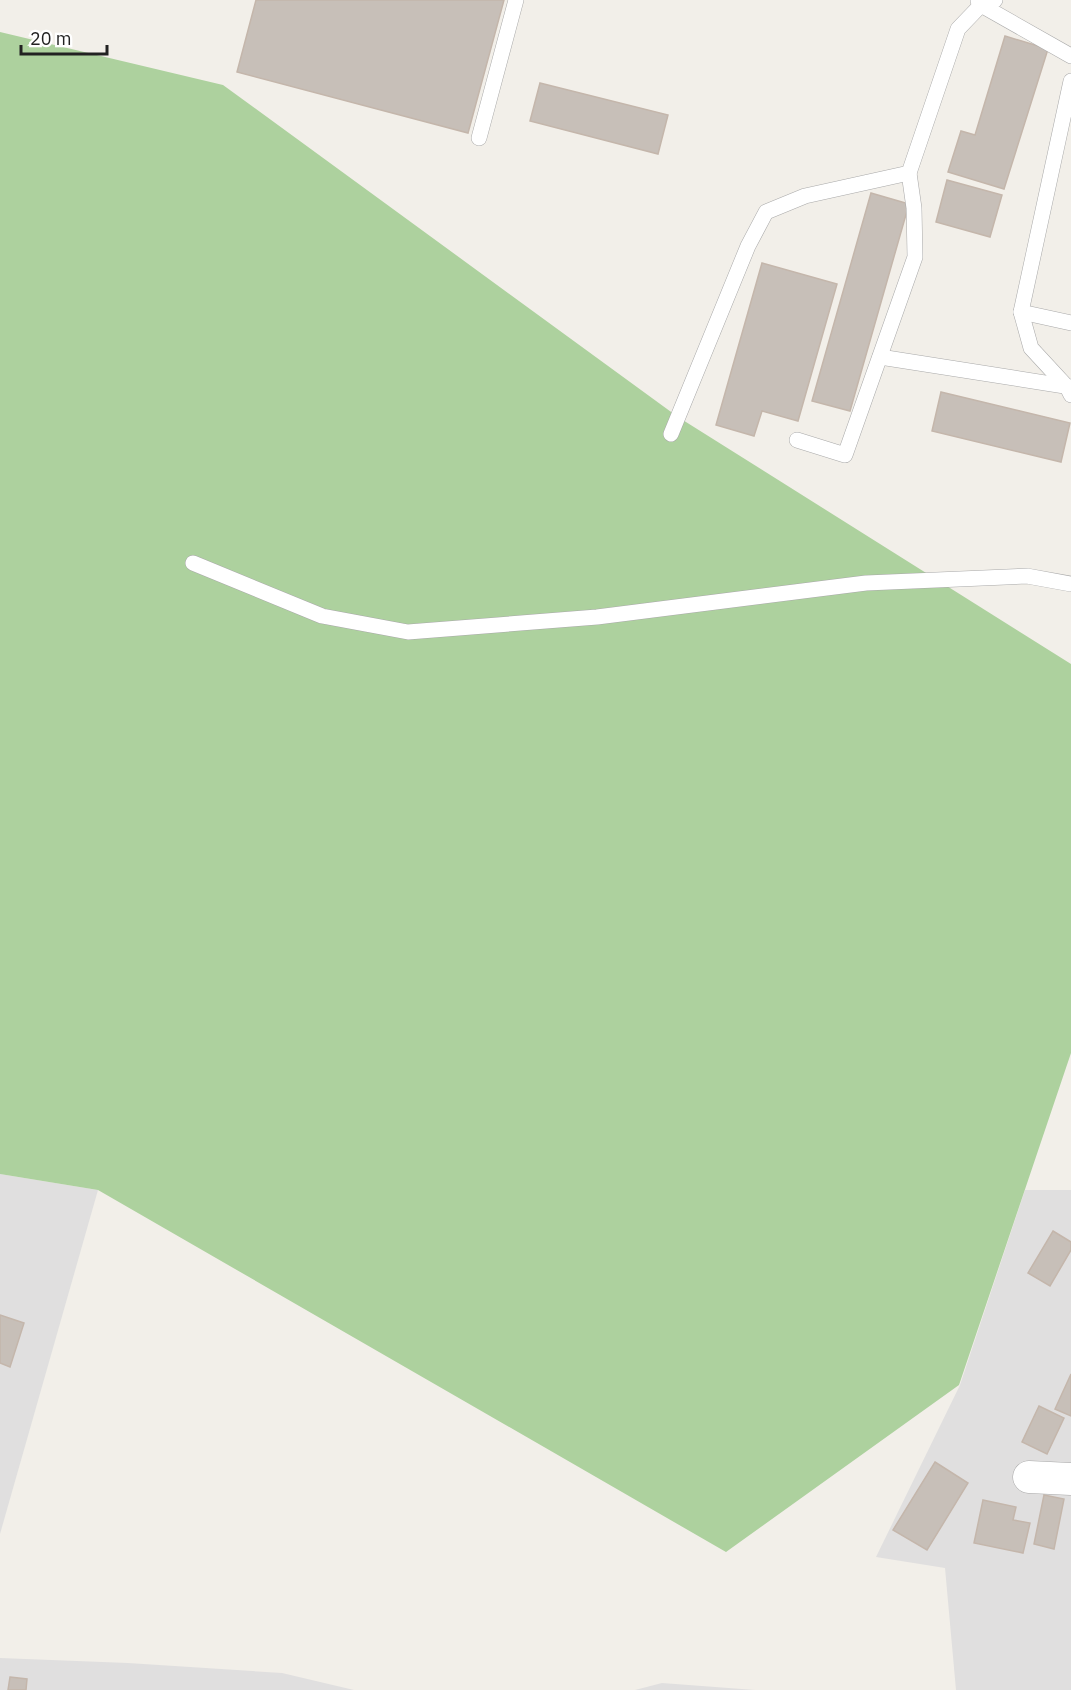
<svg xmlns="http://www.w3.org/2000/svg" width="1071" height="1690" viewBox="0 0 1071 1690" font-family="'IBM Plex Sans',sans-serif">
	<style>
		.residential { fill: #e0dfdf }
		.forest { fill: #add19e }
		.building { fill: #c7bfb8; stroke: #c4b6ab; stroke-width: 1.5 }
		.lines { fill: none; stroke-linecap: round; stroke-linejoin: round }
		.lane-casing { stroke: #a9a9a9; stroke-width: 16 }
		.street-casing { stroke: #a9a9a9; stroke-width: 33 }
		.lane { stroke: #fff; stroke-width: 15 }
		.street { stroke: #fff; stroke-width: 32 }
	</style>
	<rect width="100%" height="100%" fill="#f2efe9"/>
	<!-- residential -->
	<g class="residential">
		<polygon points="0,1174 98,1190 0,1534"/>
		<polygon points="1025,1190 1071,1190 1071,1690 956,1690 945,1568 876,1557 960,1385"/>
		<polygon points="0,1658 128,1663 282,1673 354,1690 0,1690"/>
		<polygon points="662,1683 755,1690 635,1690"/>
	</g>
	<!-- forest -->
	<polygon class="forest" points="0,32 223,85 678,417 1071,664 1071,1053 959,1385 726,1552 98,1190 0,1174"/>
	<!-- building -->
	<g class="building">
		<polygon points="256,0 504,0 468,133 237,72"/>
		<polygon points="1005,36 1048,49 1004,189 948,172 961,131 975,135"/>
		<polygon points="540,83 668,115 658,154 530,121"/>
		<polygon points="947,180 1002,195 990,237 936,222"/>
		<polygon points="871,193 909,204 850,411 812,401"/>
		<polygon points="762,263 837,284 798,421 762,411 754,436 716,425"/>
		<polygon points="941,392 1070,423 1061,462 932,431"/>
		<polygon points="1053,1231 1071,1242 1071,1250 1050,1286 1028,1273"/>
		<polygon points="0,1315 24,1323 10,1367 0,1363"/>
		<polygon points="1071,1374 1071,1416 1055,1409"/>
		<polygon points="1039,1406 1064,1418 1047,1454 1022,1442"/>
		<polygon points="935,1462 968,1483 927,1550 893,1530"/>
		<polygon points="1044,1495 1064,1499 1054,1549 1034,1544"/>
		<polygon points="983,1500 1016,1507 1013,1520 1030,1523 1023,1553 974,1543"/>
		<polygon points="10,1677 27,1679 26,1690 8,1690"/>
	</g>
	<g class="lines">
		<!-- lane casing -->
		<g class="lane-casing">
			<g id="lane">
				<polyline points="978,1 981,5 1071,56"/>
				<polyline points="1071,81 1021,312 1031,348 1067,387 1071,395"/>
				<polyline points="479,138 516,0"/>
				<polyline points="1021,312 1071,323"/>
				<polyline points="880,357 1071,387"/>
				<polyline points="671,434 748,246 766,212 805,196 909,173 958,29 981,5 995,0"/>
				<polyline points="797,440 845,455 915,257 914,208 909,173"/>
				<polyline points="193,563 322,616 408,632 597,617 866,583 1027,576 1071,584"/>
			</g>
		</g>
		<!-- street casing -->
		<g class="street-casing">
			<polyline id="street" points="1029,1477 1071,1479"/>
		</g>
		<!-- lane -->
		<use href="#lane" class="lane"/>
		<!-- street -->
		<use href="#street" class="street"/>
	</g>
	<!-- scale -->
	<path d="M21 45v9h86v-9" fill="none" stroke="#222222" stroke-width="3"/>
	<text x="30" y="45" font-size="18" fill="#222222" stroke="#ffffff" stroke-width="4.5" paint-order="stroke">20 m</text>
</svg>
